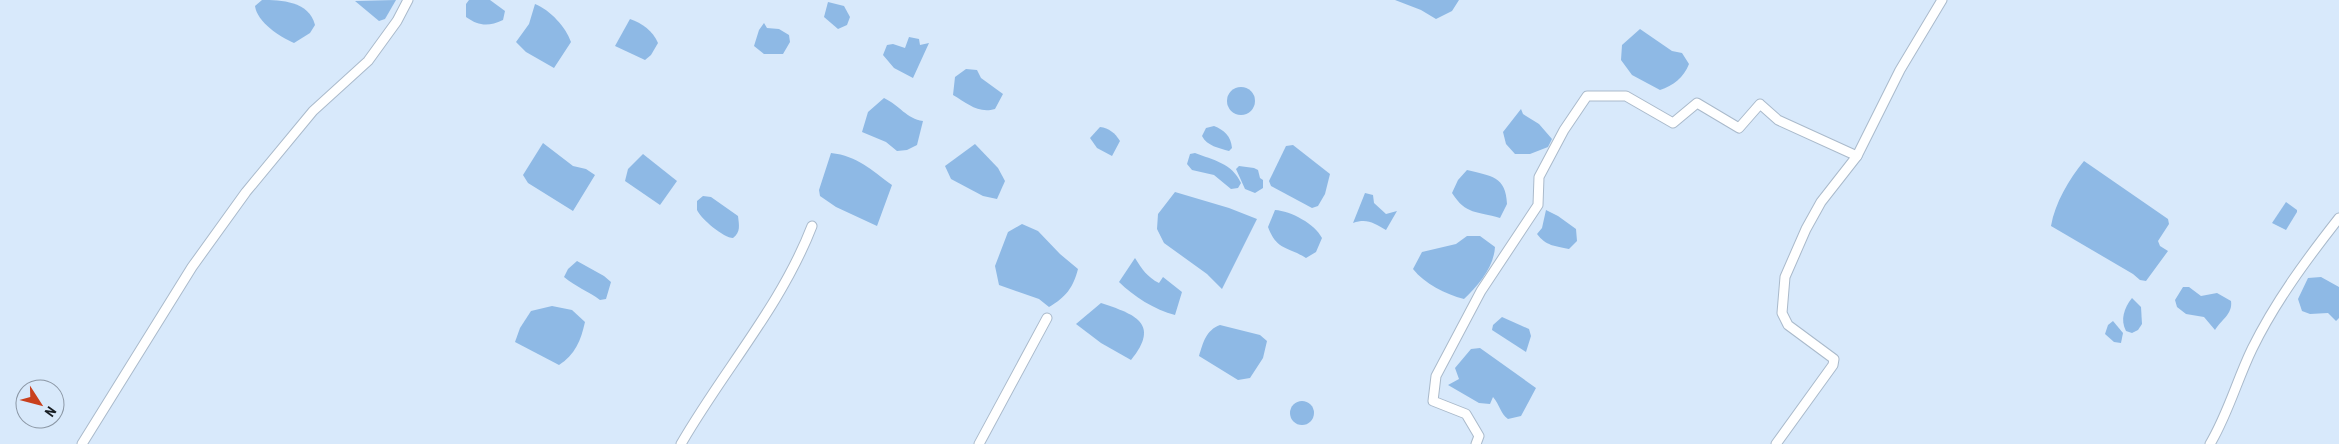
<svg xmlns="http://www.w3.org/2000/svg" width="2339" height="444" viewBox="0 0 2339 444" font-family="'Roboto Condensed',sans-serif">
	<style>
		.water { fill: #8eb9e5 }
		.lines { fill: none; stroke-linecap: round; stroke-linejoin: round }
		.minor-casing { stroke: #aabacb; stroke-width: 11 }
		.minor { stroke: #fff; stroke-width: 9 }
	</style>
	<rect width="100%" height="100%" fill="#d8e9fb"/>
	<!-- water -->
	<g class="water">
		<path d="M262,0C281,0 309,1 315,25L310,33L294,43C280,37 257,22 255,6Z"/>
		<polygon points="396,0 385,19 379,21 355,1"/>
		<path d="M469,0H490L505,11L503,20C488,27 479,26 466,17V4Z"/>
		<polygon points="1395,0 1459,0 1452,11 1436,19 1421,10"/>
		<polygon points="828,2 844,6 850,17 847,25 838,29 824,17"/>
		<path d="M535,4C550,10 566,27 571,42L554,68L526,52L516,42L529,24Z"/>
		<path d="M630,19C642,23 653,31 658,43L651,55L645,60L615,46Z"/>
		<polygon points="764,23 767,28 779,29 789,35 790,42 783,54 764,54 754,46 759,30"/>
		<path d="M1640,29L1672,51L1682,53L1689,64C1684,77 1673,86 1660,90L1632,75L1621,60L1622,45Z"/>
		<polygon points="909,37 919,39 920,45 929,43 913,78 894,68 883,55 887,45 893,44 905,48"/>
		<path d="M966,69L977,70L981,78L1003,94L995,109C978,114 967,103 953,95L955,77Z"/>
		<circle cx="1241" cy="101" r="14"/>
		<path d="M884,98C899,105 907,119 923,121L917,145L907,150L897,151L886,142L862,132L868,112Z"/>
		<polygon points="1521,109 1523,114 1539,124 1552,139 1548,147 1530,154 1515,154 1506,144 1503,132"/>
		<path d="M1214,126C1224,130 1231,136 1232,148L1229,151C1219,148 1207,146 1202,136L1206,128Z"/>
		<path d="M1100,127C1109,128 1115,133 1120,141L1112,156L1097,148L1090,138Z"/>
		<polygon points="543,143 573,166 586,169 595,175 573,211 528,183 523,175"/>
		<polygon points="975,144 998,168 1005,181 997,199 983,196 951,179 945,166"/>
		<polygon points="1293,145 1330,174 1325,194 1318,206 1312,208 1271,186 1269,181 1286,146"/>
		<path d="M831,153C858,156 871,170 892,185L877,226L836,207L820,196L819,190Z"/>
		<path d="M1195,153C1213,160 1232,163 1241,183L1238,188L1231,189L1214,175L1192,170L1187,164L1190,154Z"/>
		<polygon points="643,154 677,181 660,205 625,181 628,169"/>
		<path d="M2084,161L2168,219L2169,224L2158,241L2160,246L2168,251L2146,281L2140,280L2133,274L2051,226C2055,203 2069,179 2084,161Z"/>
		<polygon points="1239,166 1254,168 1258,170 1260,178 1263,180 1263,188 1255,193 1245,189 1236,169"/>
		<path d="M1467,170C1491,176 1506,176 1507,204L1500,218C1477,211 1466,215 1452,193L1458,180Z"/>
		<polygon points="1175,192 1229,208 1257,219 1222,289 1207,274 1164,243 1157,229 1158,214"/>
		<path d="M1365,193L1373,195L1374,203L1386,214L1397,211L1386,230C1374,223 1367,218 1353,223Z"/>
		<path d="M703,196L711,197L738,216C739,225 741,232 733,238C724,238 701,219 697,210C697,207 697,204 697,201Z"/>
		<polygon points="2286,202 2297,210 2297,212 2286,230 2272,223"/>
		<path d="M1275,210C1291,211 1315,224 1322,238L1316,252L1306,258C1287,246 1277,251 1268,227Z"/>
		<path d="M1546,210L1558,216L1576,229L1577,241L1569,249C1555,246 1546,246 1537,234L1542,228Z"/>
		<path d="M1022,224L1038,231L1060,254L1078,269C1073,288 1066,297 1049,307L1039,299L999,285L995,266L1008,232Z"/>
		<path d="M1467,236H1480L1495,247C1494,267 1478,286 1464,299C1445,294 1425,284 1413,269L1422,252L1456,244Z"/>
		<path d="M1135,258C1142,269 1147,277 1159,283L1163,277L1182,292L1175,315C1155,310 1133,296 1119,282Z"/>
		<path d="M577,261L604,276L611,282L606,299L600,300C588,291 576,287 564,277L568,269Z"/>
		<polygon points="2321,277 2339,287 2339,318 2336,321 2328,313 2310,314 2302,311 2298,299 2308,278"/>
		<path d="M2183,287H2189L2201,296L2217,293L2231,301C2233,314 2221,320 2215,330L2204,317L2186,314L2177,307L2175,300Z"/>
		<path d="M2132,298L2141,307L2142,324L2138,330L2132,333L2126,331C2120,320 2124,308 2132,298Z"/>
		<path d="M1101,303C1134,314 1161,323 1131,360L1101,343L1076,324Z"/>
		<path d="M552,306L572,310L585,322C581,340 575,355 559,365L515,342L520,328L531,311Z"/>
		<polygon points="1502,317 1529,329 1531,336 1526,352 1492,330 1493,325"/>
		<polygon points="2113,321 2123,333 2121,343 2114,342 2105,334 2108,325"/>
		<path d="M1220,325L1260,335L1267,341L1263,358L1250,378L1238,380L1199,356C1203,343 1206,330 1220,325Z"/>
		<path d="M1480,348L1536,388L1521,416L1508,419C1500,413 1500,405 1493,397L1490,404L1479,403L1448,385L1459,379L1455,368L1471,349Z"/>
		<circle cx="1302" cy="413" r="12"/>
	</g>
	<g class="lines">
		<!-- minor casing -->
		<g class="minor-casing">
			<g id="minor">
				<polyline points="82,444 192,267 246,192 313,111 368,61 397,21 408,0"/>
				<path d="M681,444C723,371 781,306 812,226"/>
				<polyline points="979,444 1047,318"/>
				<polyline points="1476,444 1479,436 1466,414 1433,401 1436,376 1481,291 1538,205 1539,177 1564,130 1587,96 1626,96 1673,123 1697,103 1739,128 1760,104 1778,120 1857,156"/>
				<polyline points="1776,444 1833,365 1834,359 1788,325 1782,313 1785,277 1806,229 1821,202 1857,156 1900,70 1942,0"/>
				<path d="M2210,444C2228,414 2237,380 2252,349C2275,302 2306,260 2339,218"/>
			</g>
		</g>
		<!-- minor -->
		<use href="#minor" class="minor"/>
	</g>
	<!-- north arrow -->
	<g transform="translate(40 404) rotate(126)"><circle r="24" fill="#d8e9fb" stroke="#8b97a5"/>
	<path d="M0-4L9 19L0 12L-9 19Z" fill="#c9401d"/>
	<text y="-8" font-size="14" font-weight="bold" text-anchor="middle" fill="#171d23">N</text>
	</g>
</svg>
